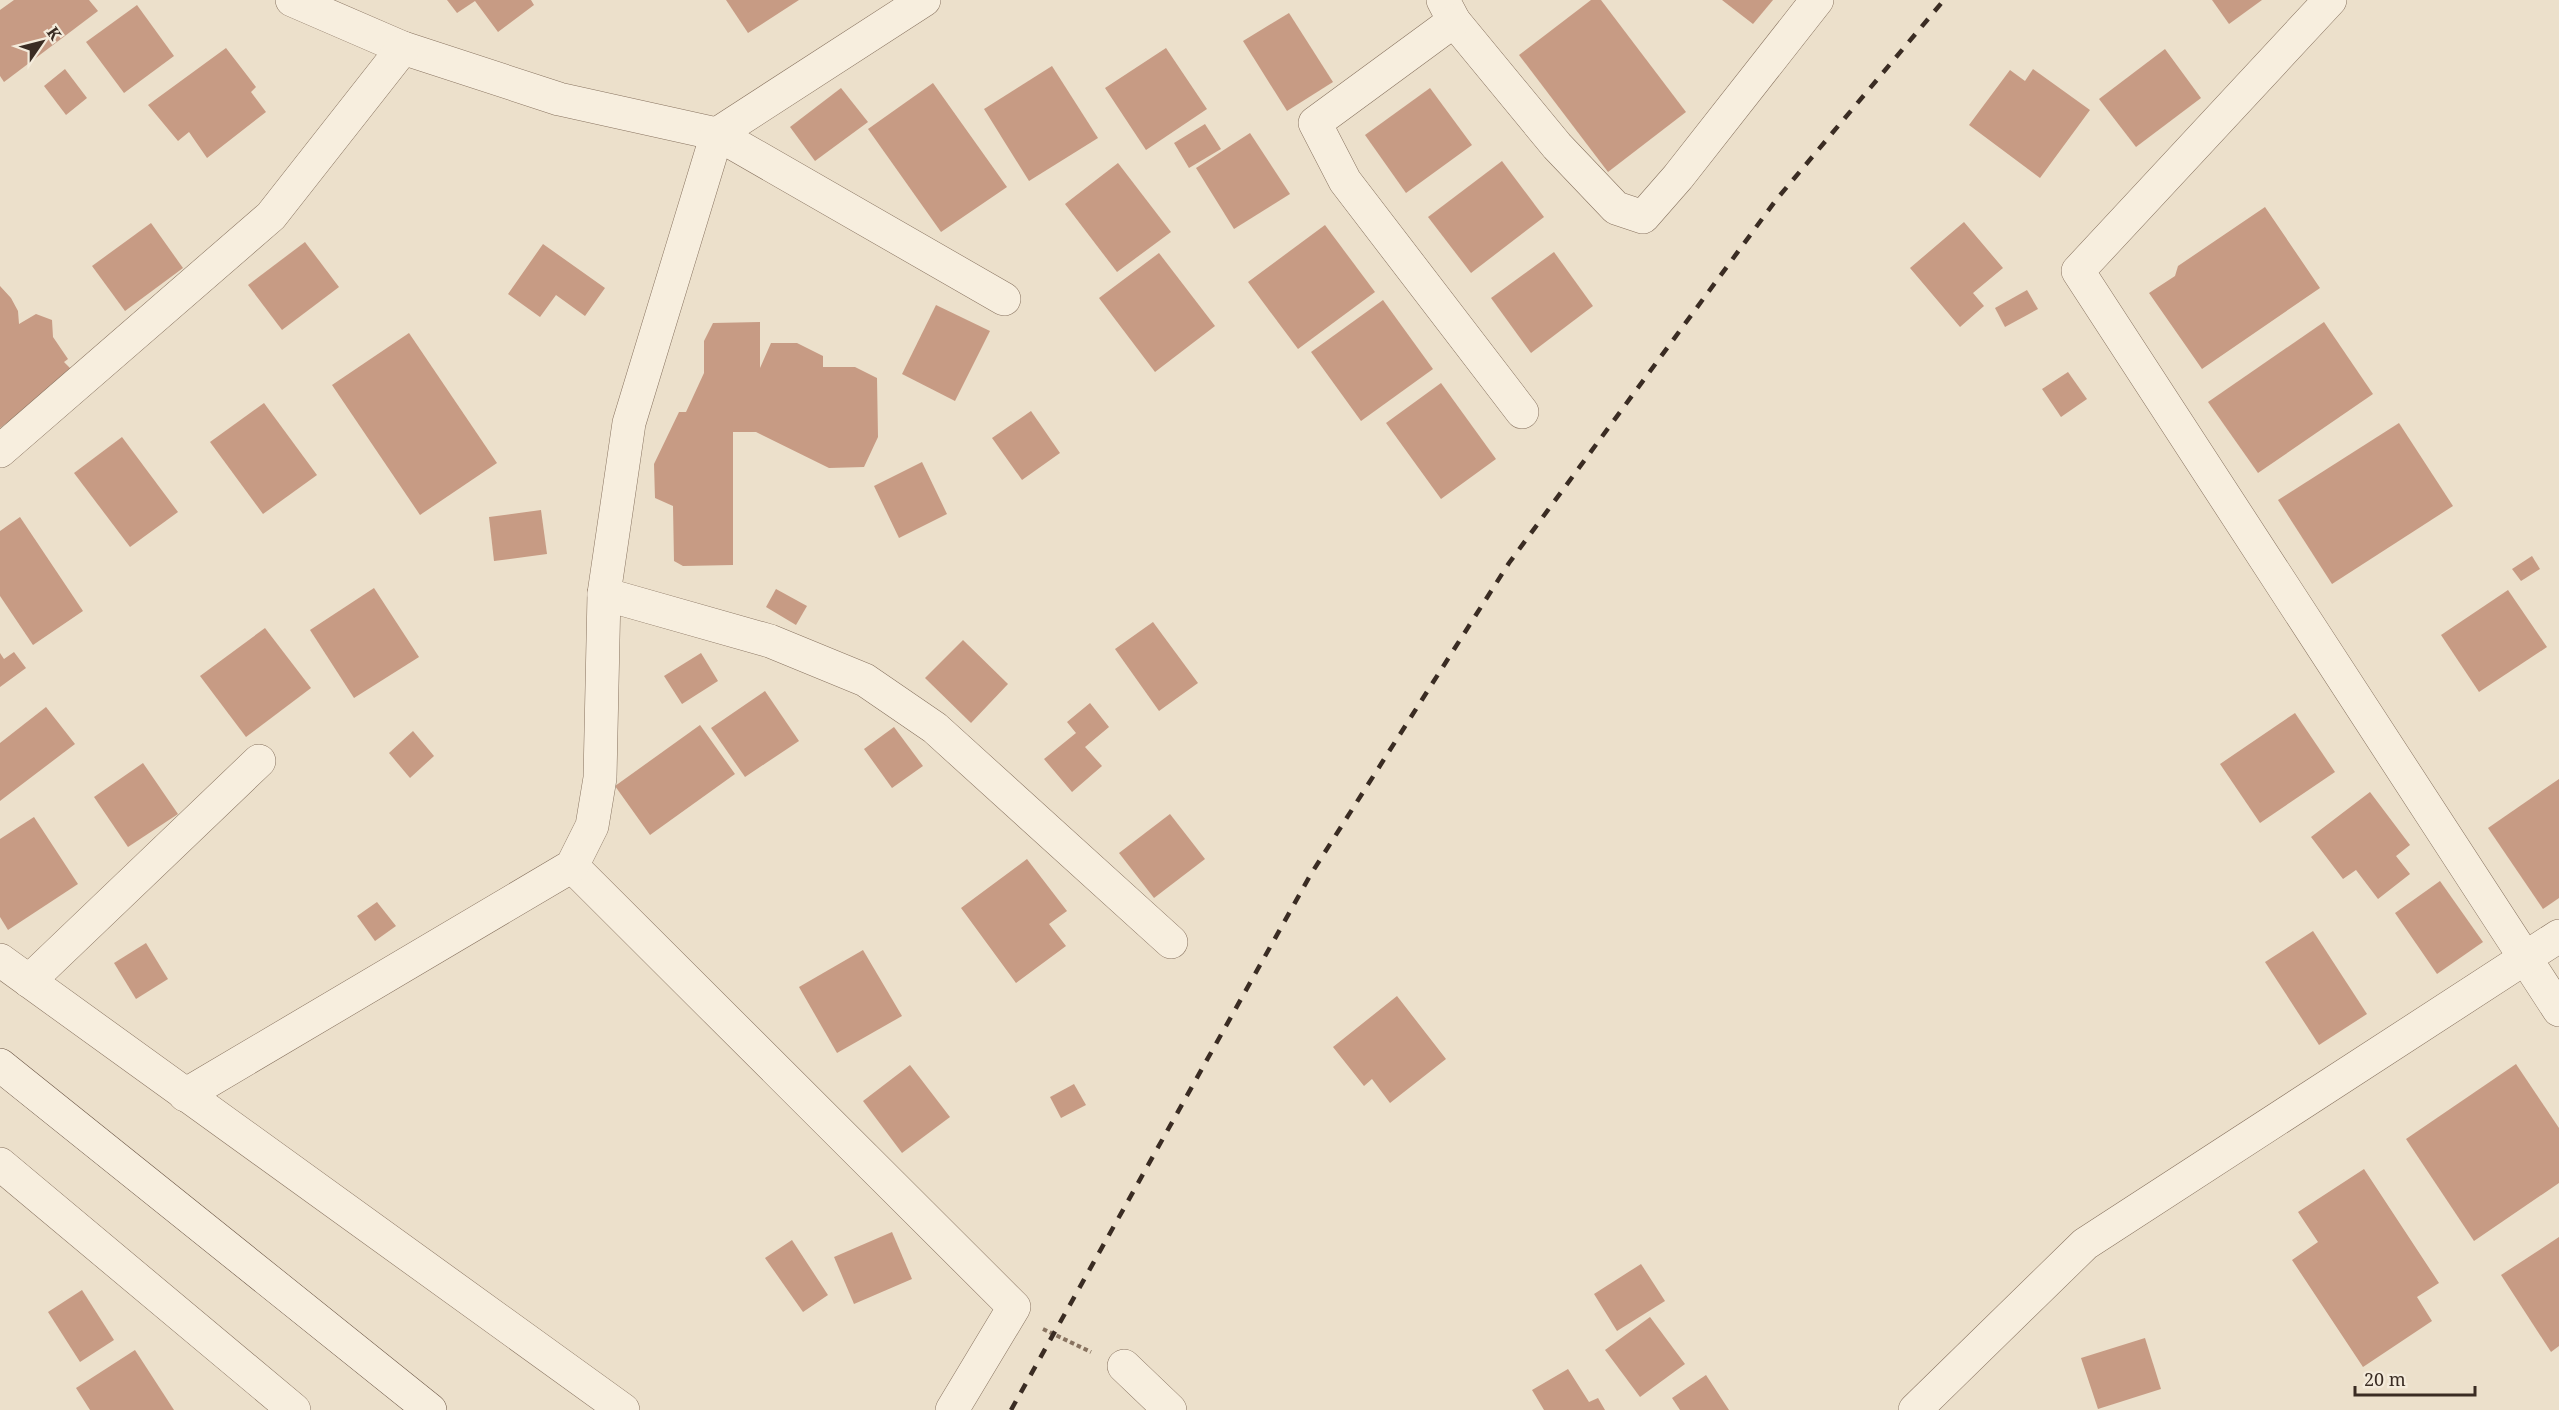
<svg xmlns="http://www.w3.org/2000/svg" width="2559" height="1410" viewBox="0 0 2559 1410" font-family="'Noto Serif',serif">
	<style>
		.building { fill: #c79b84 }
		.lines { fill: none; stroke-linecap: round; stroke-linejoin: round }
		.street-casing { stroke: #887360; stroke-width: 34 }
		.secondary-casing { stroke: #6a5443; stroke-width: 34 }
		.path { stroke: #887360; stroke-width: 4; stroke-dasharray: 4.5 3; stroke-linecap: butt }
		.street { stroke: #f7eede; stroke-width: 33 }
		.secondary { stroke: #f7eede; stroke-width: 33 }
		.rail { stroke: #3a2c23; stroke-width: 4.5; stroke-dasharray: 10 10; stroke-linecap: butt }
	</style>
	<rect width="100%" height="100%" fill="#ece0cb"/>
	<!-- building -->
	<g class="building">
		<polygon points="14,0 89,0 98,11 4,82 0,76 0,10"/>
		<polygon points="447,0 531,0 534,5 498,32 475,1 457,13"/>
		<polygon points="726,0 799,0 748,33"/>
		<polygon points="1591,0 1601,0 1686,112 1608,172 1519,55"/>
		<polygon points="1722,0 1773,0 1753,24"/>
		<polygon points="2212,0 2262,0 2229,24"/>
		<polygon points="137,5 174,56 124,93 86,42"/>
		<polygon points="1289,13 1333,82 1287,111 1243,41"/>
		<polygon points="226,48 256,87 251,92 266,112 207,158 189,132 178,141 148,105"/>
		<polygon points="1166,48 1207,109 1146,150 1105,88"/>
		<polygon points="2165,49 2201,98 2136,147 2099,99"/>
		<polygon points="1052,66 1098,138 1029,181 984,109"/>
		<polygon points="65,69 87,98 66,115 44,86"/>
		<polygon points="2033,69 2090,110 2040,178 1969,125 2010,70 2025,81"/>
		<polygon points="933,83 1007,187 941,232 868,129"/>
		<polygon points="841,88 868,122 815,161 790,127"/>
		<polygon points="1430,88 1472,145 1406,193 1365,135"/>
		<polygon points="1205,124 1221,149 1189,168 1174,143"/>
		<polygon points="1250,133 1290,194 1234,229 1196,168"/>
		<polygon points="1502,161 1544,217 1471,273 1428,217"/>
		<polygon points="1118,163 1171,232 1117,272 1065,204"/>
		<polygon points="2265,207 2320,288 2202,369 2149,293 2175,276 2178,266"/>
		<polygon points="1964,222 2003,268 1973,293 1984,306 1960,327 1910,268"/>
		<polygon points="151,223 183,268 125,311 92,266"/>
		<polygon points="1325,225 1375,292 1298,349 1248,282"/>
		<polygon points="305,242 339,287 282,330 248,285"/>
		<polygon points="543,244 605,288 585,316 556,295 540,317 508,294"/>
		<polygon points="1554,252 1593,306 1531,353 1491,298"/>
		<polygon points="1159,253 1215,326 1155,372 1099,298"/>
		<polygon points="0,286 11,298 18,311 19,324 36,314 52,320 53,337 68,359 64,362 74,372 0,428"/>
		<polygon points="2027,290 2038,309 2005,327 1995,308"/>
		<polygon points="1383,300 1433,369 1361,421 1311,352"/>
		<polygon points="936,305 990,331 955,401 902,374"/>
		<polygon points="760,322 760,368 771,343 797,343 823,356 823,367 855,367 877,378 878,437 864,467 829,468 756,432 733,432 733,565 683,566 674,561 673,506 655,498 654,464 679,412 686,412 704,373 704,341 713,323"/>
		<polygon points="2324,322 2373,394 2258,473 2208,402"/>
		<polygon points="409,333 497,463 420,515 332,385"/>
		<polygon points="2068,372 2087,399 2061,417 2042,389"/>
		<polygon points="1441,383 1496,459 1441,499 1386,423"/>
		<polygon points="264,403 317,475 263,514 210,442"/>
		<polygon points="1031,411 1060,453 1022,480 992,438"/>
		<polygon points="2399,423 2453,506 2332,584 2278,500"/>
		<polygon points="122,437 178,512 130,547 74,473"/>
		<polygon points="922,462 947,514 899,538 874,486"/>
		<polygon points="541,510 547,554 494,561 489,517"/>
		<polygon points="20,517 83,611 33,645 0,596 0,531"/>
		<polygon points="2532,556 2540,569 2521,581 2512,569"/>
		<polygon points="374,588 419,657 354,698 310,630"/>
		<polygon points="776,589 807,606 796,625 766,607"/>
		<polygon points="2508,590 2547,647 2479,692 2441,635"/>
		<polygon points="1153,622 1198,683 1159,711 1115,649"/>
		<polygon points="265,628 311,688 246,737 200,676"/>
		<polygon points="963,640 1008,684 971,723 925,678"/>
		<polygon points="14,652 26,668 0,687 0,653 4,659"/>
		<polygon points="701,653 718,681 682,704 664,676"/>
		<polygon points="765,691 799,741 745,777 711,728"/>
		<polygon points="1090,703 1109,727 1085,747 1102,766 1072,792 1044,759 1076,733 1067,722"/>
		<polygon points="46,707 75,744 0,801 0,743"/>
		<polygon points="2295,713 2335,772 2260,823 2220,764"/>
		<polygon points="700,725 735,774 650,835 615,786"/>
		<polygon points="894,727 923,766 892,788 864,749"/>
		<polygon points="413,731 434,756 410,778 389,753"/>
		<polygon points="143,763 178,814 128,847 94,797"/>
		<polygon points="2559,779 2559,898 2543,909 2488,828"/>
		<polygon points="2370,792 2410,845 2396,856 2410,874 2378,899 2356,870 2343,879 2311,837"/>
		<polygon points="1170,814 1205,859 1154,898 1119,853"/>
		<polygon points="34,817 78,884 8,930 0,917 0,839"/>
		<polygon points="1027,859 1067,911 1049,924 1066,946 1016,983 961,908"/>
		<polygon points="2440,881 2483,942 2437,974 2395,913"/>
		<polygon points="377,902 396,926 375,941 357,916"/>
		<polygon points="2313,931 2367,1014 2319,1045 2265,962"/>
		<polygon points="146,943 168,979 136,999 114,963"/>
		<polygon points="863,950 902,1016 837,1053 799,987"/>
		<polygon points="1397,996 1446,1059 1390,1103 1372,1079 1364,1086 1333,1047"/>
		<polygon points="2516,1064 2559,1128 2559,1183 2474,1241 2406,1139"/>
		<polygon points="910,1065 950,1117 902,1153 863,1101"/>
		<polygon points="1074,1084 1086,1105 1061,1118 1050,1097"/>
		<polygon points="2364,1169 2439,1283 2417,1297 2432,1321 2363,1367 2292,1260 2318,1242 2298,1212"/>
		<polygon points="892,1232 912,1279 854,1304 834,1257"/>
		<polygon points="2559,1237 2559,1346 2551,1352 2501,1275"/>
		<polygon points="792,1240 828,1295 803,1312 765,1258"/>
		<polygon points="1641,1264 1665,1301 1617,1331 1594,1294"/>
		<polygon points="82,1290 114,1340 80,1362 48,1312"/>
		<polygon points="1650,1317 1685,1364 1640,1397 1605,1350"/>
		<polygon points="2145,1338 2161,1389 2098,1409 2081,1358"/>
		<polygon points="135,1350 174,1410 90,1410 76,1388"/>
		<polygon points="1568,1369 1589,1402 1598,1398 1605,1410 1544,1410 1532,1390"/>
		<polygon points="1706,1375 1729,1410 1680,1410 1672,1398"/>
	</g>
	<g class="lines">
		<!-- street casing -->
		<g class="street-casing">
			<g id="street">
				<polyline points="292,0 403,48 559,99 717,134 1004,299"/>
				<polyline points="1443,0 1454,21 1557,146 1616,208 1643,217 1678,177 1817,0"/>
				<polyline points="2330,0 2078,271 2559,1010"/>
				<polyline points="1454,21 1315,123 1345,181 1522,412"/>
				<polyline points="0,451 271,216 403,48"/>
				<polyline points="604,594 770,641 865,680 935,728 1171,942"/>
				<polyline points="572,866 1014,1307 952,1410"/>
				<polyline points="0,960 623,1410"/>
				<polyline points="29,981 259,761"/>
				<polyline points="185,1095 572,866 592,826 600,778 604,594 629,423 717,134 924,0"/>
				<polyline points="0,1164 294,1410"/>
				<polyline points="1124,1366 1170,1410"/>
				<polyline points="1915,1410 2085,1244 2559,936"/>
			</g>
		</g>
		<!-- secondary casing -->
		<g class="secondary-casing">
			<polyline id="secondary" points="0,1065 430,1410"/>
		</g>
		<!-- path -->
		<polyline class="path" points="1043,1329 1091,1352"/>
		<!-- street -->
		<use href="#street" class="street"/>
		<!-- secondary -->
		<use href="#secondary" class="secondary"/>
		<!-- rail -->
		<polyline class="rail" points="1011,1410 1311,874 1509,563 1776,200 1944,0"/>
	</g>
	<!-- north arrow -->
	<g transform="translate(42 42) rotate(55)" stroke="#f4ebdb" stroke-width="4.5" paint-order="stroke">
	<path d="M0-4.5L10 22L0 15L-10 22Z" fill="#3a2c23"/>
	<text y="-9" font-size="16" font-weight="bold" text-anchor="middle" fill="#3a2c23">K</text>
	</g>
	<!-- scale -->
	<path d="M2355 1386v9h120v-9" fill="none" stroke="#3a2c23" stroke-width="3"/>
	<text x="2364" y="1386" font-size="18" fill="#3a2c23" stroke="#f4ebdb" stroke-width="4.5" paint-order="stroke">20 m</text>
</svg>
